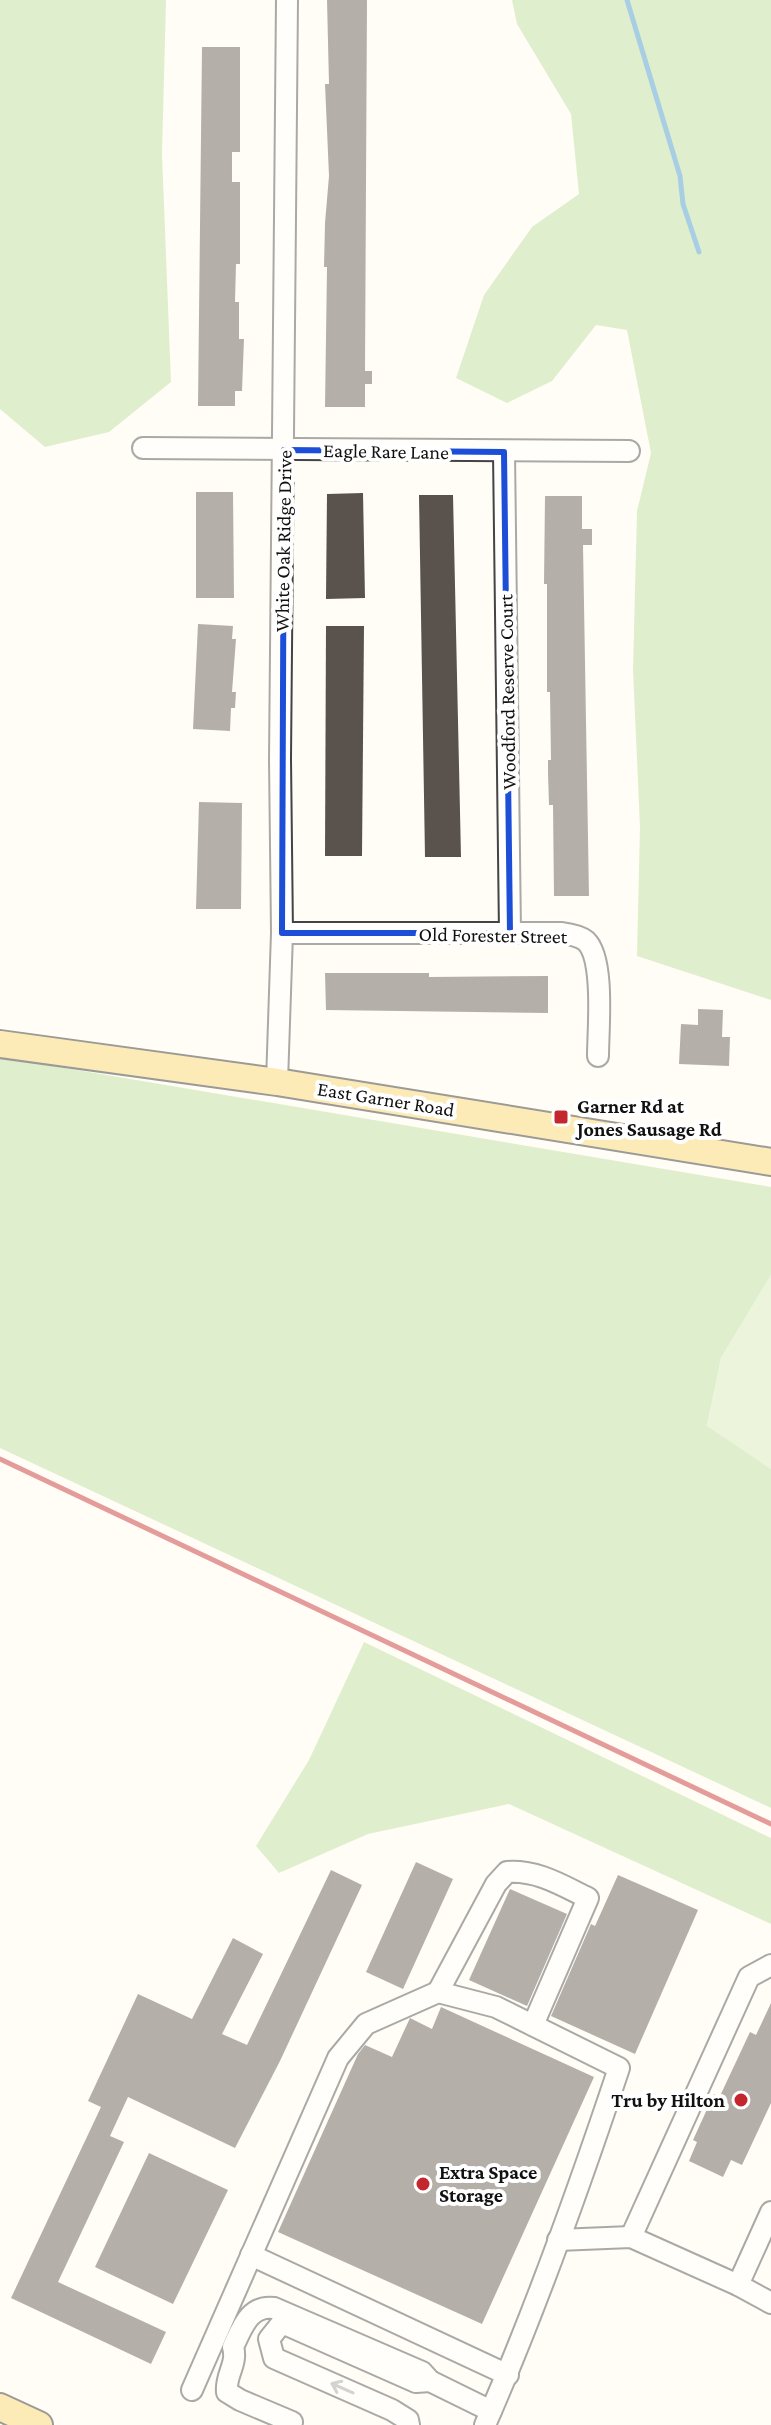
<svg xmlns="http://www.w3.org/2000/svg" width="771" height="2425" viewBox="0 0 771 2425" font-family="'Crimson Pro',serif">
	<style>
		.green { fill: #d5ebbd }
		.forest { fill: #b9dc9c }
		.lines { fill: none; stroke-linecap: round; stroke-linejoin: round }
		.stream { stroke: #3f96cf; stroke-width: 5 }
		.building { fill: #5a524d }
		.minor-casing { stroke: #444; stroke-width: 24 }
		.major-casing { stroke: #222; stroke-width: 30 }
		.minor { stroke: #fff; stroke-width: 20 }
		.major { stroke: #f9d66b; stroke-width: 26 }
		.rail { stroke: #c4262e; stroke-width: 5 }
		.oneway { stroke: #a0a0a0 }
		.marked { fill: none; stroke: #1d4ed8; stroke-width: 6; stroke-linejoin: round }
		.poi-dot { fill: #c4262e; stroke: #fff; stroke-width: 3 }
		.labels { text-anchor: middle; stroke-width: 8; stroke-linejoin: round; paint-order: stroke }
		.street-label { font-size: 20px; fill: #111; stroke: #fff }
		.poi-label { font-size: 20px; font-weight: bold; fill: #111; stroke: #fff; text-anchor: start }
	</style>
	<rect width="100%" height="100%" fill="#fffdf5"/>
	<!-- green -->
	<polygon class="green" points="771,1275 771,1469 707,1427 721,1358"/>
	<!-- forest -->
	<g class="forest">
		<polygon points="0,0 166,0 162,154 171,382 109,432 45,447 0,409"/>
		<polygon points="512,0 771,0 771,1000 637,956 640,827 633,669 637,511 651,453 627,330 596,325 552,381 507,403 456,378 484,295 532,227 579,194 571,114 517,24"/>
		<polygon points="0,1057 771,1187 771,1275 721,1358 707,1426 771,1469 771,1808 0,1448"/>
		<polygon points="364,1642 771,1838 771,1924 509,1804 368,1834 279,1873 256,1846 309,1760"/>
	</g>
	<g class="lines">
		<!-- stream -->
		<polyline class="stream" points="627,0 680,176 683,204 699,252"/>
	</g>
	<!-- building -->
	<g class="building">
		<polygon points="327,0 367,0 365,371 372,371 372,384 365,384 365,407 325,407 327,267 324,267 325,223 329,176 325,84 329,84"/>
		<polygon points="202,47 240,47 240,152 232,152 232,182 240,182 240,264 236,264 235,302 239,302 239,339 244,339 242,391 235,391 235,406 198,406"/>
		<polygon points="196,492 233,492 234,598 196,598"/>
		<polygon points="363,493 365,598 326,599 327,494"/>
		<polygon points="419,495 453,495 461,857 425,857"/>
		<polygon points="545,496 582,496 582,529 592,529 592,545 583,545 589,896 554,896 553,805 549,805 548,773 548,760 551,760 550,692 547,692 547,584 544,584"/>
		<polygon points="198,624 233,626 232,639 236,639 232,692 236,692 235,708 231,708 230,731 193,729"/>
		<polygon points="326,626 364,626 362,856 325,856"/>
		<polygon points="199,802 242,803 241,909 196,909"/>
		<polygon points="325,973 429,973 429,977 548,976 548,1013 326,1010"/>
		<polygon points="698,1009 723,1010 722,1037 730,1037 729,1066 679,1064 681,1024 698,1025"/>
		<polygon points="416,1862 453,1879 403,1989 366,1972"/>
		<polygon points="331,1870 362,1885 280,2061 235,2148 128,2097 110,2136 124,2142 58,2282 166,2332 151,2364 11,2298 101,2107 88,2101 138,1994 192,2019 233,1938 263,1954 222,2034 247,2045"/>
		<polygon points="618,1875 698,1910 635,2054 551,2016 591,1924 595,1926"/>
		<polygon points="510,1889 567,1914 527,2006 469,1980"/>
		<polygon points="771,2003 771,2103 742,2165 731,2160 723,2177 689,2161 697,2142 693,2140 714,2094 720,2096 750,2032 756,2035"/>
		<polygon points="441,2007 594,2077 482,2324 278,2232 358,2054 365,2045 392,2057 410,2018 432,2029"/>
		<polygon points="149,2153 228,2190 173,2304 95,2267"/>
	</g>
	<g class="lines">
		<!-- minor casing -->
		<g class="minor-casing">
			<g id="minor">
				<polyline points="143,448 629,451"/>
				<polyline points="504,452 510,933"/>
				<path d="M282,933H561C569,934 580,936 586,941C605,959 598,1030 598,1056"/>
				<polyline points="277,1082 282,933 280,759 287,0"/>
				<path d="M438,1992L496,1884L507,1872C538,1870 561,1885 588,1898L533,2025"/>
				<polyline points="631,2237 749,1977 771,1965"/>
				<polyline points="558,2240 631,2237 738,2285 771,2303"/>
				<polyline points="251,2255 508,2375"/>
				<polyline points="738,2285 771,2212"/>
				<polyline points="430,2381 491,2411"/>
				<path d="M192,2390L338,2058L366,2024L438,1992L496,2007L619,2068C579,2188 536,2309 485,2425"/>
				<path d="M292,2422L240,2400L227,2392C225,2375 238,2364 233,2347C242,2328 249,2305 274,2308L422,2372L430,2381L416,2382L287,2325L281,2324L269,2339L274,2358L392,2410L408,2420L409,2425"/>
			</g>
		</g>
		<!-- major casing -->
		<g class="major-casing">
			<g id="major">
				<polyline points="0,1044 277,1082 771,1162"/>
				<polyline points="0,2407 39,2425"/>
			</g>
		</g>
		<!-- minor -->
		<use href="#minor" class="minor"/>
		<!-- major -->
		<use href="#major" class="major"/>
		<!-- rail -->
		<polyline class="rail" points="0,1459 771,1824"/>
	</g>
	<!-- one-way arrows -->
	<defs><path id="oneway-shaft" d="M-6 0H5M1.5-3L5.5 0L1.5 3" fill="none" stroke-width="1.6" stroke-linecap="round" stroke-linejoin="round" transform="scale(2)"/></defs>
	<use class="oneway" href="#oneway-shaft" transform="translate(342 2388) rotate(-156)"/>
	<!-- marked area -->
	<path d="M0 0H771V2425H0ZM284,450L504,452L510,933H282Z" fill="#fffdf5" fill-opacity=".55" fill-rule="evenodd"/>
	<path class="marked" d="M284,450L504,452L510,933H282Z"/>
	<!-- markers -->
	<g class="poi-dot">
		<rect x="553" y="1109" width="16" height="16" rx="4"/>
		<circle cx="741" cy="2100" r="8"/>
		<circle cx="423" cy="2184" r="8"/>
	</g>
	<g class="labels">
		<!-- street labels -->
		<g class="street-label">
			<text transform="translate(386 451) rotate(1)" y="7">Eagle Rare Lane</text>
			<text transform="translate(283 541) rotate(-89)" y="7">White Oak Ridge Drive</text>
			<text transform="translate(507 692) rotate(-91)" y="7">Woodford Reserve Court</text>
			<text transform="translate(493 935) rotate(1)" y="7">Old Forester Street</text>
			<text transform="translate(386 1099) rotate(9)" y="7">East Garner Road</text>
		</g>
		<!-- poi labels -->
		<g class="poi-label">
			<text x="577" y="1113">Garner Rd at<tspan x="577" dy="23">Jones Sausage Rd</tspan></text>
			<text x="725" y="2107" text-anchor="end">Tru by Hilton</text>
			<text x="439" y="2179">Extra Space<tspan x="439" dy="23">Storage</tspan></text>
		</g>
	</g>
</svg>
